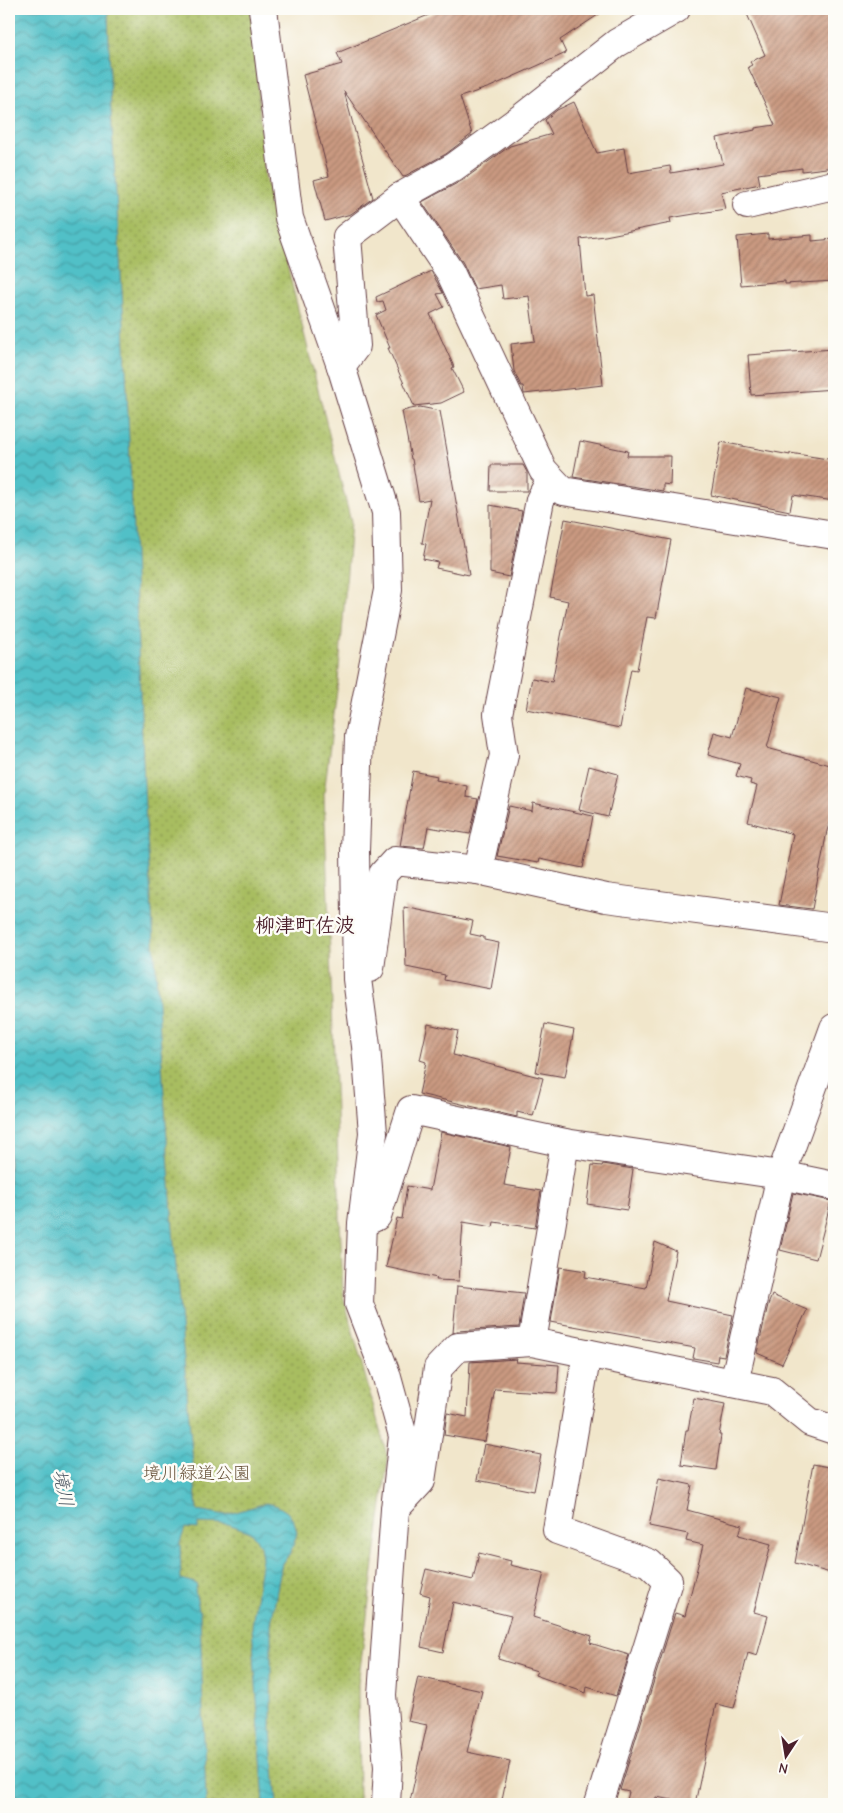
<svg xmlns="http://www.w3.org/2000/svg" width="843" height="1813" viewBox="0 0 843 1813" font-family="'Comic Neue','Klee One',sans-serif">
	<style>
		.green { fill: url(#green-dots); stroke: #796e46 }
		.water { fill: url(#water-waves); stroke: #4e7079 }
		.building { fill: url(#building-hatch) }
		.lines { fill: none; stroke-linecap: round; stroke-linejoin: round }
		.minor-casing { stroke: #633d43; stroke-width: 30 }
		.minor { stroke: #fff; stroke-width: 28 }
		.labels { text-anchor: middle; stroke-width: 5; stroke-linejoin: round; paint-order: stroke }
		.park-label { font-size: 18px; fill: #6b563e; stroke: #fdfcf7 }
		.water-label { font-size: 19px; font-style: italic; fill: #4c5762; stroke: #fdfcf7 }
		.quarter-label { font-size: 20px; font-weight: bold; fill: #4a1f2b; stroke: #fdfcf7 }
	</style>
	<defs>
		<pattern id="green-dots" width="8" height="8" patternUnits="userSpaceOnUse" patternTransform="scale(1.25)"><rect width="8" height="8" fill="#a8bd61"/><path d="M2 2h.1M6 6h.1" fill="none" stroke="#8b9950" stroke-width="1.8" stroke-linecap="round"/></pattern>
		<pattern id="water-waves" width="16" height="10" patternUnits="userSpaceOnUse" patternTransform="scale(1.25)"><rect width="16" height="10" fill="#51c0c7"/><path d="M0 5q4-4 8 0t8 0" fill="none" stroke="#459ba2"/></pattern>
		<pattern id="building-hatch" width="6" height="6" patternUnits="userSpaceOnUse" patternTransform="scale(1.25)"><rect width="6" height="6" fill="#ca9a81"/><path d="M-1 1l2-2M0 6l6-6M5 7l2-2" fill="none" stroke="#a67d6a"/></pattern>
	</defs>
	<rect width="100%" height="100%" fill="#fdfcf7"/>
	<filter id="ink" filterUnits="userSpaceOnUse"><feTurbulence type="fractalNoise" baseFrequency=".02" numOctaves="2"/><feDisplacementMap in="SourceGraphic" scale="10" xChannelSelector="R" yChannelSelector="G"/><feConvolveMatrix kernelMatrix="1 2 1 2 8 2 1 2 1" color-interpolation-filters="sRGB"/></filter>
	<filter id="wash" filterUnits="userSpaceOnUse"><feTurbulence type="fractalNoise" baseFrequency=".0096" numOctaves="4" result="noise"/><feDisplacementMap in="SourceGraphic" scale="20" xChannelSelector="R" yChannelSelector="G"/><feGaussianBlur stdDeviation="1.12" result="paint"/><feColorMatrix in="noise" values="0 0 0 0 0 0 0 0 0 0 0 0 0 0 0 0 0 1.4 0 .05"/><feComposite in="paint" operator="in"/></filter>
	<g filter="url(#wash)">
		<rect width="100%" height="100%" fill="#f1e6cb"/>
		<!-- green -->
		<polygon class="green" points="9,9 251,9 265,176 351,522 338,682 324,794 343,1295 388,1459 358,1684 359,1804 9,1804"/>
		<!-- water -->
		<polygon class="water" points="9,9 108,9 111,112 124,323 145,807 174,1244 197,1510 226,1515 266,1503 278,1506 287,1512 294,1521 297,1533 291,1552 282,1563 271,1624 271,1731 277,1804 264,1804 252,1626 262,1558 260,1546 255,1537 248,1531 228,1524 198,1523 198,1529 185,1528 180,1543 181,1579 195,1583 197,1586 195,1591 200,1613 206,1804 17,1804 9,1739"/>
		<g id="blocks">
			<!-- building -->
			<g class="building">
				<polygon points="443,9 607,9 560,40 566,53 490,87 460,97 472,134 446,154 403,177 344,91 373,198 351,214 325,221 314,180 329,176 303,75 342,64 337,53"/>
				<polygon points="759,9 834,9 834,167 802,171 802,168 758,174 760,184 721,192 725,209 670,218 671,223 605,236 580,239 585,296 593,295 603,385 524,394 523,386 521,386 514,371 511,344 535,341 529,296 503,299 501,285 475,289 463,263 422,202 463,180 510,146 552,134 545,120 557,110 574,102 597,153 624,148 628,173 670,166 671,173 723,164 717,138 755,130 755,128 775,125 748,67 752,65 750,62 765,55 747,14"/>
				<polygon points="768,234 768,239 812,235 812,241 834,239 834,281 785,284 785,281 741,285 737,237"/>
				<polygon points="431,271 443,293 437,294 444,307 430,314 454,367 452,368 464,392 441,403 414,406 388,348 390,348 376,315 386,310 383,301 377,302 376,297"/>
				<polygon points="834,349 834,389 751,395 748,355"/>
				<polygon points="420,407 440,411 469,575 436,568 438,562 423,559 426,544 422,543 430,499 419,501 412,459 411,459 402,411"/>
				<polygon points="580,441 628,451 627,456 671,456 670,485 663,484 663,491 573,477"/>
				<polygon points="721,442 790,455 790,453 834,460 834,501 793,495 790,511 711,495"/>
				<polygon points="491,465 523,465 527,472 527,491 490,491"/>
				<polygon points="490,505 522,511 509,577 490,573"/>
				<polygon points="565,519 671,540 656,618 647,617 637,670 631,669 620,728 526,709 532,678 552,682 568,601 550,597"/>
				<polygon points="746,688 781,697 767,748 834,766 834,804 827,831 812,909 779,905 793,834 748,822 757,786 750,784 751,780 736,776 740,764 708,755 714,732 732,737"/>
				<polygon points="589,766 618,774 608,817 579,810"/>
				<polygon points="413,771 437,776 436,780 467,786 466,797 478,799 470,834 428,827 424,848 400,846"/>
				<polygon points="533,803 593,816 583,868 539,859 538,863 497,856 509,806 532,811"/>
				<polygon points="404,907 473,921 470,934 484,937 484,940 499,943 491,989 444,980 445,975 406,967"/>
				<polygon points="428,1024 458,1031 453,1055 543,1078 533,1116 517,1112 517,1117 419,1094 426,1062 420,1060"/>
				<polygon points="545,1024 574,1030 565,1077 536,1072"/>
				<polygon points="441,1132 511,1147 504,1185 541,1191 535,1228 494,1222 493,1227 463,1222 459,1281 436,1280 437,1278 386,1267 397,1218 402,1219 407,1186 430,1190"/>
				<polygon points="603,1164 633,1169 627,1210 587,1204 592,1165 602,1166"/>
				<polygon points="793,1193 831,1201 816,1259 780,1250"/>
				<polygon points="655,1242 676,1251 666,1301 733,1315 724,1356 718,1355 717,1362 693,1358 695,1348 551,1322 560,1267 586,1271 585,1277 646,1288"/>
				<polygon points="457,1286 524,1293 519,1327 457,1331 453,1333"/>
				<polygon points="772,1295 807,1310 782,1364 757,1353 768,1305"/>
				<polygon points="517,1359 516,1362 559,1365 557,1393 495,1389 485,1442 444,1435 447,1413 467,1417 470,1362"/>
				<polygon points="694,1398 725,1404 719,1435 721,1435 716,1470 681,1465 686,1430 688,1430"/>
				<polygon points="484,1444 541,1455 534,1491 477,1480"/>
				<polygon points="813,1464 834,1468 834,1574 795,1563"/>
				<polygon points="659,1478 692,1485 687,1510 742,1525 739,1535 771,1544 754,1612 768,1616 757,1656 748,1653 734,1708 716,1704 695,1804 656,1797 655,1804 626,1804 629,1792 620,1790 675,1613 685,1616 703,1545 686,1541 688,1534 649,1526"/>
				<polygon points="479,1553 511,1561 510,1565 544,1573 533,1617 592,1636 590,1643 629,1655 616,1696 587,1687 586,1693 535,1675 537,1671 498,1659 511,1616 453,1602 443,1652 421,1647 430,1596 420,1593 426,1569 473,1580"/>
				<polygon points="418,1677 482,1691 467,1752 510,1761 501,1804 424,1804 410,1801 427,1725 408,1721"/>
			</g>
		</g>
	</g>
	<g filter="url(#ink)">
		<use href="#blocks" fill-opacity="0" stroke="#633d43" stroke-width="1"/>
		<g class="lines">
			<!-- minor casing -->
			<g class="minor-casing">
				<g id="minor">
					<polyline points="263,9 289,218 341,366 386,512 388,590 359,737 355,851 357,979 366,1046 373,1133 362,1223 359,1304 386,1374 403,1436 395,1509 382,1695 388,1767 386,1804"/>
					<polyline points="400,197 450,272 543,470 563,491 834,535"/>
					<polyline points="747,205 834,185"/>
					<polyline points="341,366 356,346 347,237 400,197 454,167 524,116 617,43 676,9"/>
					<polyline points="478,870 504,755 498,714 540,500 551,479"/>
					<polyline points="370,968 383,874 395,861 478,870 606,898 834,928"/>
					<polyline points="369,1220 377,1216 411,1110 565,1143 781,1175 834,1186"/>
					<polyline points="532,1342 565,1143"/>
					<polyline points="587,1353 557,1530 649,1563 668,1581 599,1804"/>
					<polyline points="734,1383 781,1175 834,1028"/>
					<polyline points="395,1509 421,1481 438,1368 458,1347 532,1342 772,1391 810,1422 834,1430"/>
				</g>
			</g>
			<!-- minor -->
			<use href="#minor" class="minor"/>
		</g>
	</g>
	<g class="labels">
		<!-- park labels -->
		<g class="park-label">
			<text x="197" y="1479">境川緑道公園</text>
		</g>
		<!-- water labels -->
		<g class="water-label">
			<text transform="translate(64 1488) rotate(79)" y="7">境川</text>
		</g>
		<!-- quarter labels -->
		<g class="quarter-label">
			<text x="305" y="932">柳津町佐波</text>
		</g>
	</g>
	<!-- margin -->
	<rect width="843" height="1813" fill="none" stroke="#fdfcf7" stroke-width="30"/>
	<!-- north arrow -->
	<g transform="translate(786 1756) rotate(192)" stroke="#fdfcf7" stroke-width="4" paint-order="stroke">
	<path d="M0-4L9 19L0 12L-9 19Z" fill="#4a1f2b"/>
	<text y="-8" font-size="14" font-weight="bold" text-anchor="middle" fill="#4a1f2b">N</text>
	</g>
</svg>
